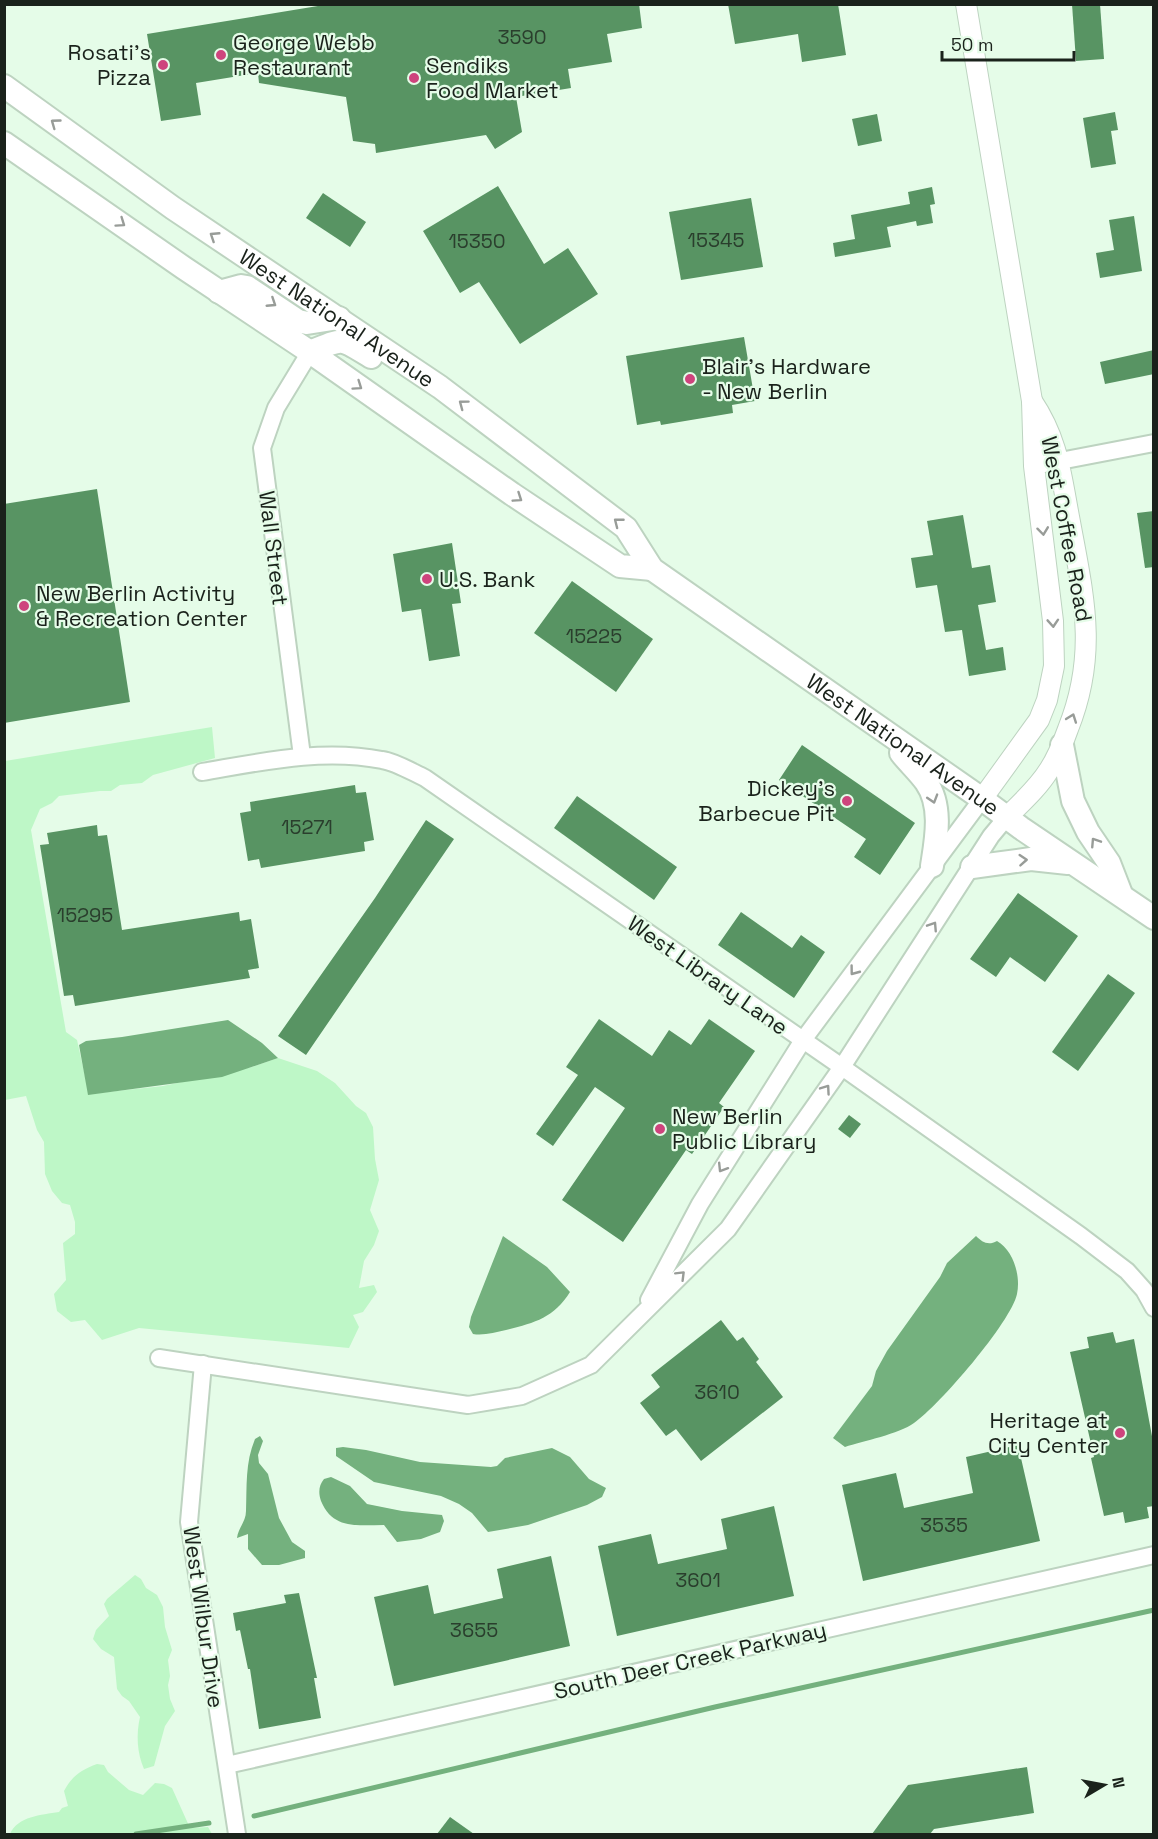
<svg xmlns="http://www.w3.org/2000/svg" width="1158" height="1839" viewBox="0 0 1158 1839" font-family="'Space Grotesk',sans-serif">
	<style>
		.green { fill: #bef7c7 }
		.water { fill: #74b17e }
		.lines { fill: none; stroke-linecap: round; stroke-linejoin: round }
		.stream { stroke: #74b17e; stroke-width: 5 }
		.building { fill: #589463 }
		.minor-casing { stroke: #bdd3c0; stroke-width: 20 }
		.tertiary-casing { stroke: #bdd3c0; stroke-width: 22 }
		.secondary-casing { stroke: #bdd3c0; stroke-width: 26 }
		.minor { stroke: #fff; stroke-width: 16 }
		.tertiary { stroke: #fff; stroke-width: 20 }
		.secondary { stroke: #fff; stroke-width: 22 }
		.oneway { stroke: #989c98 }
		.poi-dot { fill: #ce447d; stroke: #e5fce8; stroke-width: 2 }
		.labels { text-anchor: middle; stroke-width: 4.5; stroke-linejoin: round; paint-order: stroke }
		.number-label { font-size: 20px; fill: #2a3e2d }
		.poi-label { font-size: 22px; fill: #1a221b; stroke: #e5fce8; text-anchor: start }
		.street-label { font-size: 22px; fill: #1a221b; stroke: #e5fce8 }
	</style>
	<rect width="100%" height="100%" fill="#e5fce8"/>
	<!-- green -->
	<g class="green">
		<polygon points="212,727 215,758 153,775 142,783 120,785 111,791 100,791 59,796 52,803 40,809 31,830 66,1032 77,1040 89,1094 163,1086 252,1067 278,1058 317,1071 335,1083 356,1106 366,1113 373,1127 375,1159 379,1180 370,1210 379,1231 374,1245 364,1261 359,1288 374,1285 377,1292 363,1312 353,1315 359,1327 349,1348 139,1328 102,1340 85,1320 71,1322 57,1311 54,1294 66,1280 63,1243 75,1234 75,1222 70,1205 62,1203 52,1191 45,1174 44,1142 37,1130 26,1096 5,1100 5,761"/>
		<path d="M135,1575L141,1579L146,1588L157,1595L163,1607L165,1627L172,1650L168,1660L170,1676L168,1685L170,1699L175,1711L165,1726L154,1766L144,1769C137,1753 136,1734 140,1717L129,1701L122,1696L117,1689L114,1657L101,1649L93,1639L96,1630L109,1616L104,1604L107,1599Z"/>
		<path d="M97,1764L104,1765L108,1772L129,1790L143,1795L155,1783L164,1784L172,1788L190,1828L208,1827L212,1834H10C18,1816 41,1815 59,1812L62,1808L68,1806L64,1791C72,1776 81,1770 97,1764Z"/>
	</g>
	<!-- water -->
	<g class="water">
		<polygon points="228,1020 262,1043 278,1058 222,1077 88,1095 79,1045 86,1041 122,1037"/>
		<path d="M503,1236L547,1267L570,1292C554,1318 534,1323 506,1330C495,1332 484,1336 473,1334L469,1327L471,1317Z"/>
		<path d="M976,1236C982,1242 988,1246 997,1241C1013,1250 1021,1275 1017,1294C1011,1322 939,1406 914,1423C899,1434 863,1441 845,1447L833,1438L872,1386L876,1371L887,1351L940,1277L947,1263Z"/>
		<path d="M260,1436L263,1441L258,1455L259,1463L268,1474L279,1518L292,1542L305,1551V1558L279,1565H262L248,1549V1534L237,1538C238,1528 246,1522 246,1511C247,1486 245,1463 255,1439Z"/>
		<polygon points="343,1447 366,1450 420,1462 491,1467 497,1466 505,1458 552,1448 570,1457 589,1479 606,1488 602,1497 587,1505 528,1525 488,1532 472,1513 459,1504 441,1496 374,1482 336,1456 336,1448"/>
		<path d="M331,1477L350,1486L367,1504L402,1511L442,1515L444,1521L440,1532L421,1539L397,1542L384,1525C358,1525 333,1530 321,1501C318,1492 319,1485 324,1479Z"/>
	</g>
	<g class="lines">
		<!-- stream -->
		<g class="stream">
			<polyline points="254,1816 715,1707 1154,1610"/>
			<polyline points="136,1834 209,1823"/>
		</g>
	</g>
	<!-- building -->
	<g class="building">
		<polygon points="330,4 639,4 642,28 607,34 612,62 568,69 571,88 516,97 522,132 495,149 486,135 376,153 375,144 353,141 346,97 259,83 258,73 196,83 201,115 161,121 147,34"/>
		<polygon points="728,4 838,4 846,55 802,62 798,34 735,44"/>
		<polygon points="1072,4 1100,4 1104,59 1076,61"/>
		<polygon points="1115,112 1118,130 1111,131 1116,164 1091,168 1083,118"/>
		<polygon points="877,114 882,141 858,146 852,119"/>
		<polygon points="498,186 544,264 568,248 598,294 520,344 479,282 460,293 423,231"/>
		<polygon points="932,187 935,204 930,205 933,223 917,226 916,221 887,227 891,247 835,257 833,243 855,239 851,215 910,204 908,192"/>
		<polygon points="323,193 366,222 350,247 306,218"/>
		<polygon points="751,198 763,267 681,280 669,212"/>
		<polygon points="1134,216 1142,271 1100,278 1096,253 1114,250 1109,220"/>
		<polygon points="744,337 755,401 732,405 733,413 661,425 660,421 637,425 626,356"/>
		<polygon points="1154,350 1154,374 1105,384 1100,362"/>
		<polygon points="97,489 130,702 4,723 4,504"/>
		<polygon points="1154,511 1154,567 1145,568 1137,513"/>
		<polygon points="963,515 972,568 990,565 996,602 978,605 986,650 1003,647 1006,670 969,676 962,630 945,632 937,585 916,588 911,558 933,555 927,521"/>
		<polygon points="452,543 461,603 452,604 460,656 429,661 421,609 402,612 393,554"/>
		<polygon points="572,581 653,639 616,692 534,633"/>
		<polygon points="802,745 915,823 880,875 854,857 866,839 779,780"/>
		<polygon points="355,785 356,793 366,792 374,840 364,842 365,851 261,868 259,859 248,861 240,813 251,811 250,802"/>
		<polygon points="577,796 677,867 654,900 554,828"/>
		<polygon points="426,820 454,839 306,1055 278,1036 375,898"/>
		<polygon points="97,825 98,836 107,835 122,930 239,912 240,921 251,919 259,968 248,970 250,978 75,1006 73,995 64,996 40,845 49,844 47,833"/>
		<polygon points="1018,893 1078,936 1045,982 1010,957 996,977 970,959"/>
		<polygon points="741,912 792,948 801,935 825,952 794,998 718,945"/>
		<polygon points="1108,974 1135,993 1078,1071 1052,1052"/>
		<polygon points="599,1019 652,1056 669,1030 691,1045 709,1019 755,1051 719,1103 724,1107 692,1154 686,1150 623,1242 562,1200 625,1108 595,1087 553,1146 536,1134 578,1075 566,1067"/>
		<polygon points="849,1115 861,1124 850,1138 838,1129"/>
		<polygon points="721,1320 737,1341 743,1337 759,1359 756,1362 783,1397 701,1461 676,1429 666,1436 640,1403 660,1387 651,1375"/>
		<polygon points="1113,1332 1116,1343 1134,1339 1154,1447 1154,1506 1147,1507 1149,1518 1125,1523 1123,1512 1104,1516 1091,1458 1094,1457 1070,1352 1089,1348 1087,1337"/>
		<polygon points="1018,1445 1040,1541 863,1581 842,1485 896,1473 904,1508 973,1493 966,1457"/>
		<polygon points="774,1506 794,1596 617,1636 598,1546 651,1534 658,1564 727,1549 721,1519"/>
		<polygon points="551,1556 570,1646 394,1686 374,1597 428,1585 434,1614 503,1598 497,1569"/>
		<polygon points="299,1593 317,1678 314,1678 321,1718 259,1729 250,1669 248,1669 240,1630 236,1631 233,1613 286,1603 284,1595"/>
		<polygon points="1027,1767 1034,1813 934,1829 930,1834 872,1834 908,1785"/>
		<polygon points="450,1817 474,1834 437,1834"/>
	</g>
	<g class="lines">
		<!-- minor casing -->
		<g class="minor-casing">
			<g id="minor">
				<polyline points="1034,466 1154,443"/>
				<polyline points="302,756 262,448 276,408 310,352"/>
				<path d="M202,772C261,762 322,748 382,760C396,762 412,772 425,778L842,1067L1081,1236L1127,1271L1144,1290L1154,1308"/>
				<polyline points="649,1300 700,1204 803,1040 982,799"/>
				<polyline points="159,1358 468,1405 522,1396 591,1365 728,1229 842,1067 991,836 1006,818"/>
				<polyline points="203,1364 189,1522 237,1834"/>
				<polyline points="227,1765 1154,1555"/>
			</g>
		</g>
		<!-- tertiary casing -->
		<g class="tertiary-casing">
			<g id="tertiary">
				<polyline points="966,4 1032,401 1034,466 1053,621 1054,666 1047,700 1039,720 982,799"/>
				<path d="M1006,818C1021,803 1038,788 1049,770C1057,758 1063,743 1068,729C1098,654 1084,598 1070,522C1061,476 1059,441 1032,401"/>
			</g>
		</g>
		<!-- secondary casing -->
		<g class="secondary-casing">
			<g id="secondary">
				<path id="s1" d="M4,86L173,208L440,387L626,528L652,569L982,799L1021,828L1154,918"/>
				<polyline points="4,143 184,268 310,352 512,494 620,566 652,569"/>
				<polyline points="219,292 241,286 247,287 298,321 307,323 339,318"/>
				<path d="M310,352C344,338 339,337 371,357"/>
				<polyline points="1062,745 1073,801 1088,832 1109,863 1121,894"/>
				<path d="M901,753C909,763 919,772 926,782C943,806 936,840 932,866"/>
				<polyline points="972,867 1031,859 1068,863"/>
			</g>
		</g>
		<!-- minor -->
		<use href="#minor" class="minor"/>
		<!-- tertiary -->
		<use href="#tertiary" class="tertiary"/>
		<!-- secondary -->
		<use href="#secondary" class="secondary"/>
	</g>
	<!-- one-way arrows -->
	<defs><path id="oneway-chevron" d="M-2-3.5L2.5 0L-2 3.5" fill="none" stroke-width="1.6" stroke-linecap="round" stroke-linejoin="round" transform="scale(1.5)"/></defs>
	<g class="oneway">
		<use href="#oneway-chevron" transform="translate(55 123) rotate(-144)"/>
		<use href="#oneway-chevron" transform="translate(121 223) rotate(35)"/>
		<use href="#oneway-chevron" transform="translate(214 236) rotate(-147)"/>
		<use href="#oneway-chevron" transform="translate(272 303) rotate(33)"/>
		<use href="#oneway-chevron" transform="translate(358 386) rotate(35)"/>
		<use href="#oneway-chevron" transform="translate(463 404) rotate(-143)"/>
		<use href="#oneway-chevron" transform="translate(518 498) rotate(34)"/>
		<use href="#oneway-chevron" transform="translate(618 522) rotate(-142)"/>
		<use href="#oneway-chevron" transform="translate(1043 531) rotate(83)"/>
		<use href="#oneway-chevron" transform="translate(1053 623) rotate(86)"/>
		<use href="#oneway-chevron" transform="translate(1072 718) rotate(-70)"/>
		<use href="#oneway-chevron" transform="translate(933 799) rotate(73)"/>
		<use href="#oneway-chevron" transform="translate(1095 842) rotate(-123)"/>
		<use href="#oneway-chevron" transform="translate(1023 860) rotate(-4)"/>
		<use href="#oneway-chevron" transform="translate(933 926) rotate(-57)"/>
		<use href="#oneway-chevron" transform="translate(854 971) rotate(127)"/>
		<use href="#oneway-chevron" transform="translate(826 1089) rotate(-55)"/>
		<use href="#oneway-chevron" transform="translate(722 1168) rotate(122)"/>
		<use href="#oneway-chevron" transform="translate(681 1275) rotate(-45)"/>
	</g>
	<!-- markers -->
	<g class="poi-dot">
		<circle cx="221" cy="55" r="6"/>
		<circle cx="163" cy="65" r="6"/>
		<circle cx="414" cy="78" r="6"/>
		<circle cx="690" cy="379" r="6"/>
		<circle cx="427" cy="579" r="6"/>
		<circle cx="24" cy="606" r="6"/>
		<circle cx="847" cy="801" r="6"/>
		<circle cx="660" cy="1129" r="6"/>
		<circle cx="1120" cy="1433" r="6"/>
	</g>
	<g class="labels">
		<!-- number labels -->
		<g class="number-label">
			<text x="522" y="44">3590</text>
			<text x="716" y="247">15345</text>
			<text x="477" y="248">15350</text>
			<text x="594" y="643">15225</text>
			<text x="307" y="834">15271</text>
			<text x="85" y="922">15295</text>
			<text x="717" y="1399">3610</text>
			<text x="944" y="1532">3535</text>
			<text x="698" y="1587">3601</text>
			<text x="474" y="1637">3655</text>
		</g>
		<!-- poi labels -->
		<g class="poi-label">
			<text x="233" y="50">George Webb<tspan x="233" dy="25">Restaurant</tspan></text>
			<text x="151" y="60" text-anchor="end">Rosati's<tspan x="151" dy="25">Pizza</tspan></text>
			<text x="426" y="73">Sendiks<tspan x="426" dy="25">Food Market</tspan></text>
			<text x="702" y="374">Blair's Hardware<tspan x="702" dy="25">- New Berlin</tspan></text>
			<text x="439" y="587">U.S. Bank</text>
			<text x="36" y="601">New Berlin Activity<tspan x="36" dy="25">&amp; Recreation Center</tspan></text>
			<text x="835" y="796" text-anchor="end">Dickey's<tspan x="835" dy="25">Barbecue Pit</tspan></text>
			<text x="672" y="1124">New Berlin<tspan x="672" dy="25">Public Library</tspan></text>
			<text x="1108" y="1428" text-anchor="end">Heritage at<tspan x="1108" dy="25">City Center</tspan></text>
		</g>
		<!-- street labels -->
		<g class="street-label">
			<text dy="8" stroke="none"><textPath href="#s1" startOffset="406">West National Avenue</textPath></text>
			<text transform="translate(1067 529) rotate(79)" y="8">West Coffee Road</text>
			<text transform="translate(274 548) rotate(83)" y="8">Wall Street</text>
			<text dy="8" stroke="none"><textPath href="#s1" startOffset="1118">West National Avenue</textPath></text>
			<text transform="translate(708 975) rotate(35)" y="8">West Library Lane</text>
			<text transform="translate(204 1617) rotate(82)" y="8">West Wilbur Drive</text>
			<text transform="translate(690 1660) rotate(-13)" y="8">South Deer Creek Parkway</text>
		</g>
	</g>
	<!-- border -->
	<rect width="1158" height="1839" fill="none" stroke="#1a221b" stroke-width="12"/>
	<!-- north arrow -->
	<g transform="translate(1104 1785) rotate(80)" stroke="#e5fce8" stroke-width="4.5" paint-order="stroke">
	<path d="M0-4.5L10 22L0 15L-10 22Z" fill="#1a221b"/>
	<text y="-9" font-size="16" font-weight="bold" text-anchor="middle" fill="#1a221b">N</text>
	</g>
	<!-- scale -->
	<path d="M942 51v9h132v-9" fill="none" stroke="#1a221b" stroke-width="3"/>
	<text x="951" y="51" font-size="18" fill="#1a221b" stroke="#e5fce8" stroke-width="4.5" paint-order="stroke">50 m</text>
</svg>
